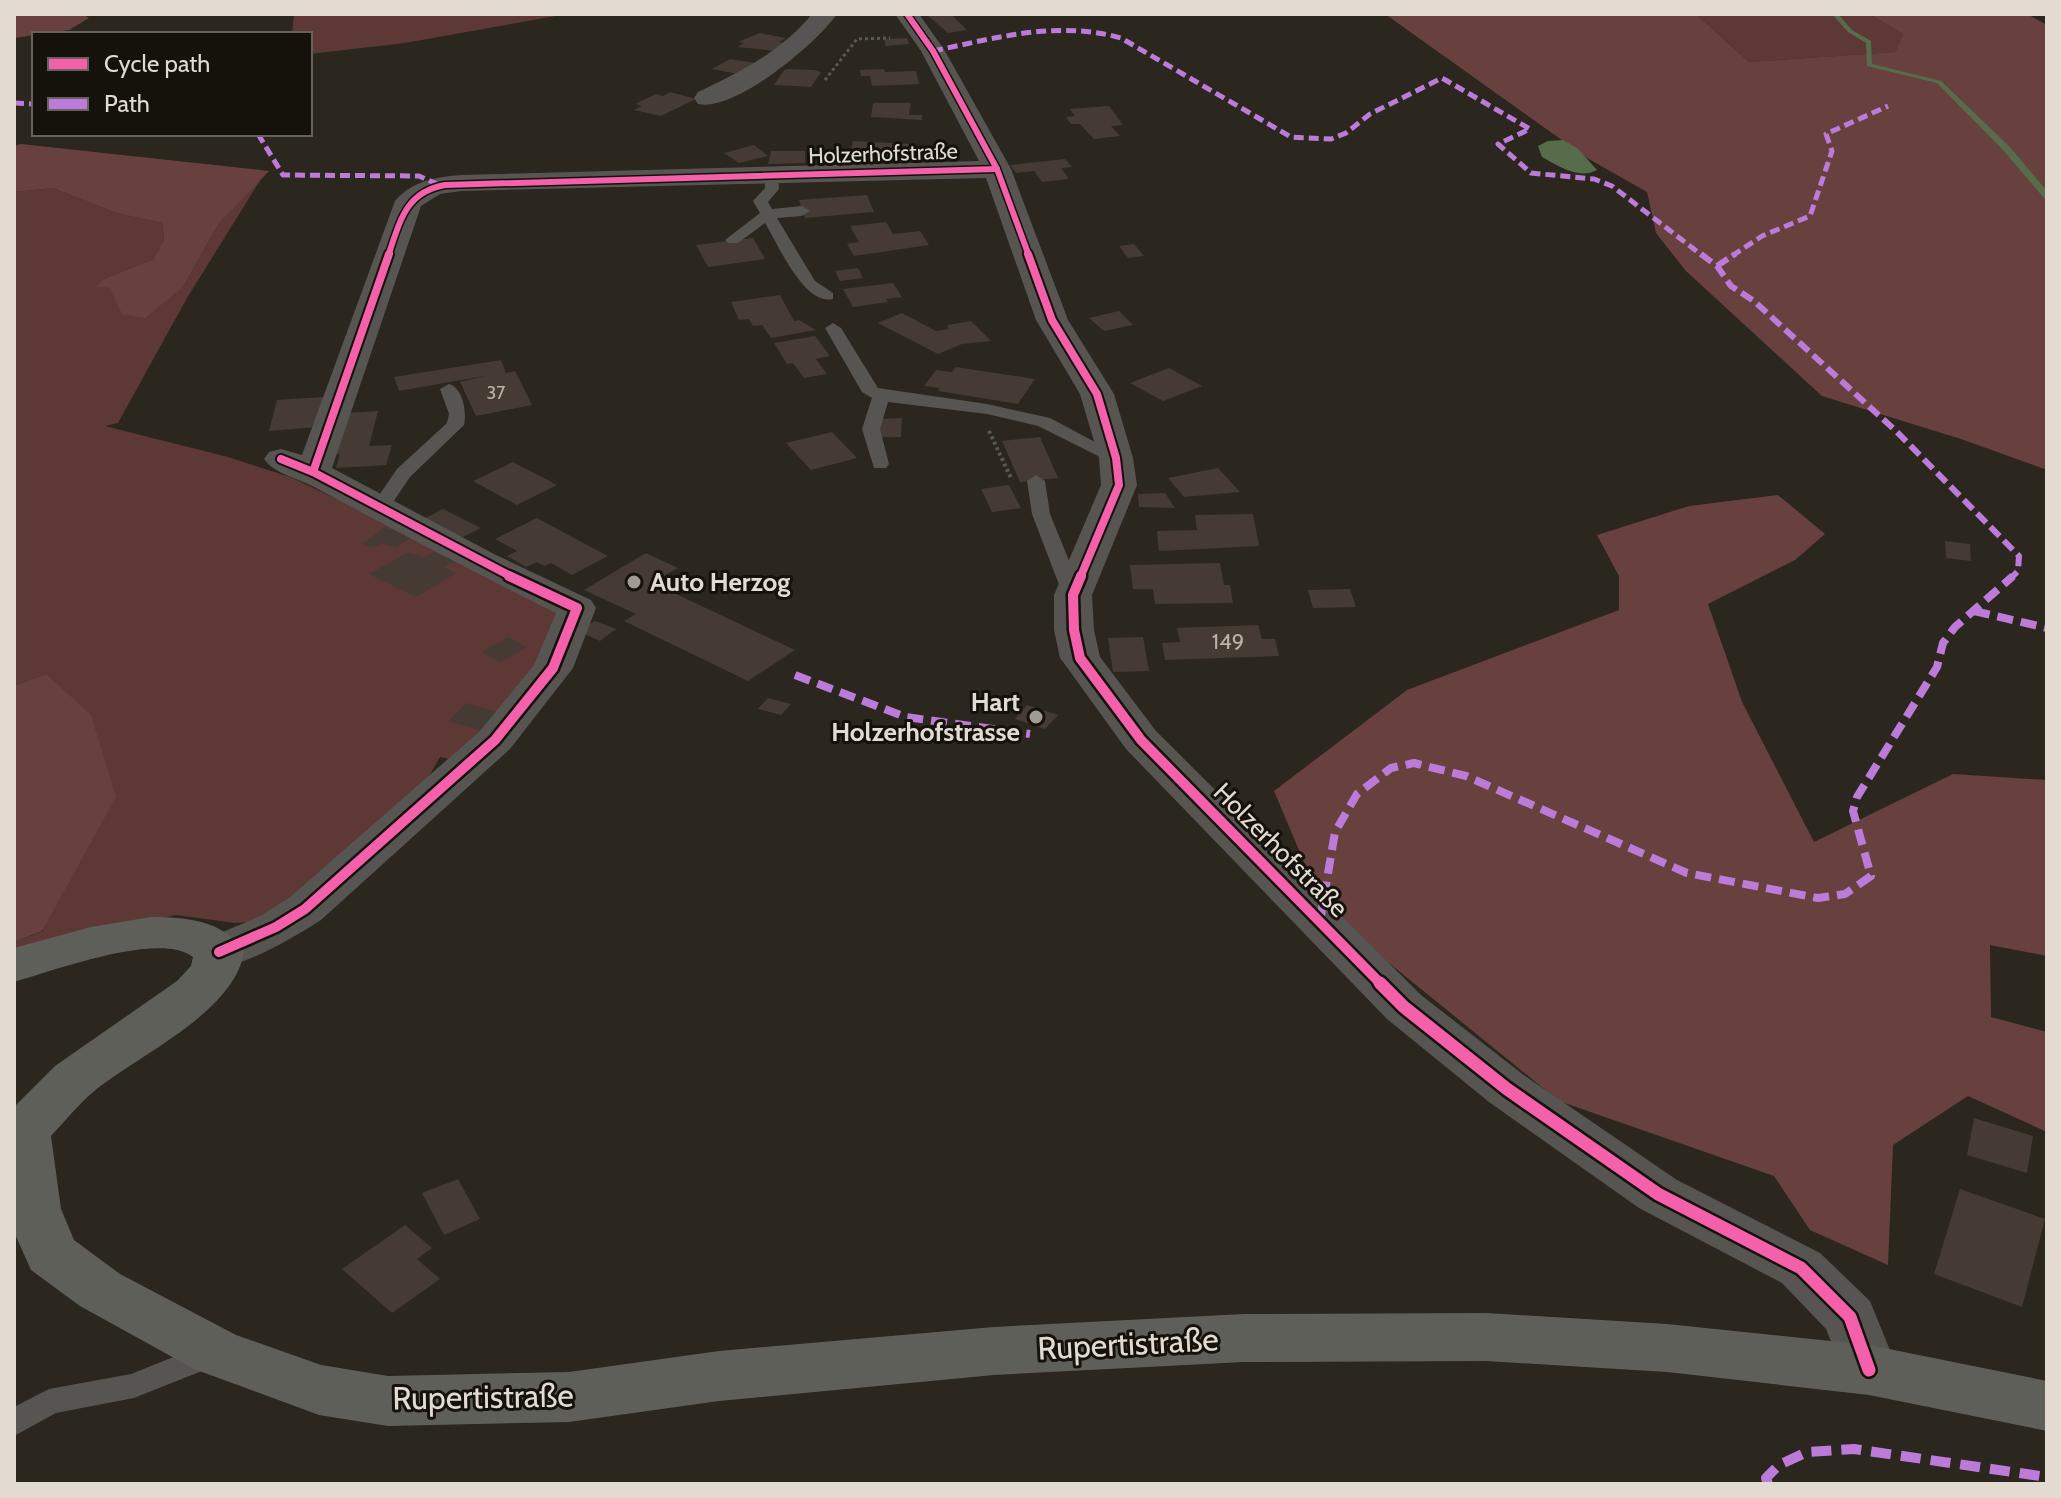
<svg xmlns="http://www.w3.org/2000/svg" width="2061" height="1498" viewBox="0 0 2061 1498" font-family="Cabin,sans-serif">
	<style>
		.green { fill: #5d3835 }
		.forest { fill: #68413e }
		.water { fill: #566c4b }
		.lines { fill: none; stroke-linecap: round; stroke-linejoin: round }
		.stream { fill: #566c4b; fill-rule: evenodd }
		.building { fill: #453b34 }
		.path-far1 { stroke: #5a5854; stroke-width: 3; stroke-dasharray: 3 3; stroke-linecap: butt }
		.path { stroke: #5a5854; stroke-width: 4; stroke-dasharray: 3 3; stroke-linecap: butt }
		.lane { fill: #565552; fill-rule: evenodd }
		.street { fill: #565552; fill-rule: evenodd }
		.secondary { fill: #5f5f5a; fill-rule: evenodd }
		.quiet-far3 { stroke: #bd7bd9; stroke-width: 5; stroke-dasharray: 10 5; stroke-linecap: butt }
		.quiet-far2 { stroke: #bd7bd9; stroke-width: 6; stroke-dasharray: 13 6; stroke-linecap: butt }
		.quiet-far1 { stroke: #bd7bd9; stroke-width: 8; stroke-dasharray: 16 8; stroke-linecap: butt }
		.quiet { stroke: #bd7bd9; stroke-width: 10; stroke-dasharray: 20 10; stroke-linecap: butt }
		.cycleway-far3-casing { stroke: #15110b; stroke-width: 9 }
		.cycleway-far2-casing { stroke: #15110b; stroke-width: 12 }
		.cycleway-far1-casing { stroke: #15110b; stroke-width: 15 }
		.cycleway-casing { stroke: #15110b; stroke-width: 18 }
		.cycleway-far3 { stroke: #f560ab; stroke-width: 6 }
		.cycleway-far2 { stroke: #f560ab; stroke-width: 8 }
		.cycleway-far1 { stroke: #f560ab; stroke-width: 10 }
		.cycleway { stroke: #f560ab; stroke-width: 13 }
		.poi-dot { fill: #a19c93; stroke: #15110b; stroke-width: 3 }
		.labels { text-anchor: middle; stroke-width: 6; stroke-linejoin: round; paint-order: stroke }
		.far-number-label { font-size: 18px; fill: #bab3aa }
		.far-street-label { font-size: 22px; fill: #e1dbd2; stroke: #15110b }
		.number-label { font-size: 22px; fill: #bab3aa }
		.poi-label { font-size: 26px; font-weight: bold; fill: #e1dbd2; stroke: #15110b; text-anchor: start }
		.street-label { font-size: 26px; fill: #e1dbd2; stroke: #15110b }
		.near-street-label { font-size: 32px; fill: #e1dbd2; stroke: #15110b }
	</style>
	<rect width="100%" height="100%" fill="#2b261e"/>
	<!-- green -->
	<g class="green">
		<polygon points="294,14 567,14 405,43 310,54 310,34 292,34"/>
		<polygon points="1696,14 1869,14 1903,34 1895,52 1749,62"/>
		<polygon points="261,179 187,298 118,423 105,426 228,457 290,477 465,559 553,605 561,624 556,654 464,762 440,757 408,813 270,920 235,923 176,915 14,951 14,942 43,931 46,674 14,686 14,192 53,188 116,213 162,223 164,239 154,259 106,278 98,286 183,287 218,225"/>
	</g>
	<!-- forest -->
	<g class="forest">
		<polygon points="14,14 82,14 89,18 69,30 14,38"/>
		<polygon points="1385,14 1696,14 1749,62 1895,52 1903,34 1869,14 2027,14 2047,25 2047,470 1961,439 1822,396 1686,271 1656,233 1647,192 1587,158"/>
		<polygon points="21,144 269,171 218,225 183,287 145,318 122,314 110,288 96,286 106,278 154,259 164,239 162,223 116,213 53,188 14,192 14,146"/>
		<polygon points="1778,495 1825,534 1795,560 1708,604 1742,702 1814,842 1953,774 2047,780 2047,956 1990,945 1991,1017 2047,1032 2047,1132 1968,1096 1893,1145 1888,1265 1810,1230 1774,1176 1559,1101 1352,933 1304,862 1274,791 1407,690 1619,610 1619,576 1597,535 1689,506"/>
		<polygon points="46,674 91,715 116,797 42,931 14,942 14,686"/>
	</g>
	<!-- water -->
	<path class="water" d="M1563,140L1577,148L1597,170C1578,180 1559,166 1542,157L1538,146L1548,141Z"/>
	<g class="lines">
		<!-- stream -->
		<polygon class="stream" points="1832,14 1838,14 1852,30 1871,41 1872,64 1941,81 2009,146 2047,191 2047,198 2044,198 2003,150 1937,83 1867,66 1866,43 1848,32"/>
	</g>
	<!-- building -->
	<g class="building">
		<polygon points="926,14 951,14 967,30 948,33"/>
		<polygon points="760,33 786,38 779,42 788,44 775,51 738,47 744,43 738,42"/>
		<polygon points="907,38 909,44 886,46 884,39"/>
		<polygon points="730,59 755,63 738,74 712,69"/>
		<polygon points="789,69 814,70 821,72 811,87 774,85 784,70"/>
		<polygon points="884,69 885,72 916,71 919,84 872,86 870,76 861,76 860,70"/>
		<polygon points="670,92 696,99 661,116 634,110 642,106 635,104 656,94 663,96"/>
		<polygon points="873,103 911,103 909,115 922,115 922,120 871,117"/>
		<polygon points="1109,106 1123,125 1111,126 1120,136 1094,139 1080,124 1071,124 1066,117 1075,116 1070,109"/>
		<polygon points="853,141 911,144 908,160 849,160"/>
		<polygon points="754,145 768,156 739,163 724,153"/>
		<polygon points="771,151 805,151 805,163 768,164"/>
		<polygon points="1065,159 1072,167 1061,168 1069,179 1042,182 1034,171 1016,173 1010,165"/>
		<polygon points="867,195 874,212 805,218 799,200"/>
		<polygon points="886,222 893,234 920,231 929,245 854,256 847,244 859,242 850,226"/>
		<polygon points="753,238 765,259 708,267 696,245"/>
		<polygon points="1134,244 1144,256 1128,258 1119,246"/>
		<polygon points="858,268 863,278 840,281 835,271"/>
		<polygon points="893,283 902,297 886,299 888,302 853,307 843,289"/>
		<polygon points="780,295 794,321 799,320 816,330 771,338 762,325 753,326 749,319 739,320 731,302"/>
		<polygon points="1119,311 1133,325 1104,331 1089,318"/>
		<polygon points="902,313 936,331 949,329 947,325 971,321 991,341 962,344 938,354 878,323"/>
		<polygon points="815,336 830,356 816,359 827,374 804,378 793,363 787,364 774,343"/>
		<polygon points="501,360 506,373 515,371 532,405 476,416 460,382 484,376 399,391 394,377"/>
		<polygon points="956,367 1035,379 1018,404 938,391 940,388 924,386 936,370 952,372"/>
		<polygon points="1169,368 1202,386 1163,401 1130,383"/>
		<polygon points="323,397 317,427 269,431 277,400"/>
		<polygon points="378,411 369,446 392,445 386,465 336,468 340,454 333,454 346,413"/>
		<polygon points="902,418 901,437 875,437 876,419"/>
		<polygon points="832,432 857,458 811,470 786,443"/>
		<polygon points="1040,437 1058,478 1020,482 1002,441"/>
		<polygon points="513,462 557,485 517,505 473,481"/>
		<polygon points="1218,468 1240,492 1184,497 1168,478"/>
		<polygon points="1009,485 1021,508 992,512 981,489"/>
		<polygon points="1165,493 1175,508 1139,507 1138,494"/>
		<polygon points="443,509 481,528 459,539 422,520"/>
		<polygon points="1253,514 1259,546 1159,551 1157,531 1197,530 1195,515"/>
		<polygon points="537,518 587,545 608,556 572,575 551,563 544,566 537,562 526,567 507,556 517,551 495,539"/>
		<polygon points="384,527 413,537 396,548 382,543 374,548 363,544"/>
		<polygon points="1945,541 1970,544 1971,561 1946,558"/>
		<polygon points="409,552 423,558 434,552 455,561 444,567 456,573 416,597 369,574"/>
		<polygon points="646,553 678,568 665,575 676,580 668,585 678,589 672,592 795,650 748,681 624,621 636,614 584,590"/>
		<polygon points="1220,563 1224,585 1230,585 1233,603 1155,604 1153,589 1133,589 1130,565"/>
		<polygon points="1350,589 1356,607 1313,608 1308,590"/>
		<polygon points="595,621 616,629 600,641 578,631"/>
		<polygon points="1258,625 1262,639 1275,639 1279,656 1165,660 1162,643 1180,642 1177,628"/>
		<polygon points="508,637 527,647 501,662 482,652"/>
		<polygon points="1143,637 1149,671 1113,672 1108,638"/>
		<polygon points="768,698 791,704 781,715 758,709"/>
		<polygon points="467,703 498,712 479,730 448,721"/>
		<polygon points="1027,705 1058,715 1045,729 1015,719"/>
		<polygon points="1974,1118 2033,1136 2027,1173 1967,1155"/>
		<polygon points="458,1179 480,1219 444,1235 422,1193"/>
		<polygon points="1960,1189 2045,1219 2022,1307 1934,1274"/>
		<polygon points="405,1225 432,1248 417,1259 440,1279 392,1313 342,1269"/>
	</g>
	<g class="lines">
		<!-- path-far1 -->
		<polyline class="path-far1" points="825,80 857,39 890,38"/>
		<!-- path -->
		<polyline class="path" points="989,431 1012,480"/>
		<!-- lane -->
		<g class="lane">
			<path d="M771,173L778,177L779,189L768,202L772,209L802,206L810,211L802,216L777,218L815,281L833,293V299C804,306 778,244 765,223L738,243H728L725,240L760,213L753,201L765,188L764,177Z"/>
			<polygon points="833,323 841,328 878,388 987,404 1050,418 1125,458 1122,462 1110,462 1038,426 987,414 888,402 880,429 889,464 886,468 874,468 862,429 872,398 862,392 825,328"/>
			<path d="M449,384C463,388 467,412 464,425L410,477L387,511H373L371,507L397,469L447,423L449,414L440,389Z"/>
			<polygon points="1036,475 1045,481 1050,514 1083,595 1080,599 1073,601 1063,595 1032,514 1027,481"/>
			<polygon points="211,1342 222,1345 226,1354 222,1363 134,1398 56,1413 14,1436 14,1407 49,1389 131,1374"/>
		</g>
		<!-- street -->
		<g class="street">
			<path d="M812,14H837C817,43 734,113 698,104L694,98L698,92C740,72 782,51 812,14Z"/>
			<path d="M895,14H919L945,51L1011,169L1068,320L1114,394L1133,458L1137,485L1092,595L1094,630L1100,657L1156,731L1421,995L1525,1076L1677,1180L1820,1253L1870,1301L1898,1370L1889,1387L1869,1393L1849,1387L1826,1329L1782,1283L1639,1208L1489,1102L1387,1019L1126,749L1066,666L1060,658L1054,630V595L1101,485L1099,458L1080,394L1036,320L986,178L461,191L440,194L421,206L332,468L494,554L591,600L596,608L573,668L510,749L321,920C298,935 249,964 221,967C215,968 208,965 202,963L196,952L202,941L260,916L289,898L480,731L534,665L556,613C475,573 396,531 316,488C300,479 274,474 264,459L269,452L281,449L302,455L395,201C412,181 436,177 461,175L979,161L921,51Z"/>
		</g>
		<!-- secondary -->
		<path class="secondary" d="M151,917C186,917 224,920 244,952C234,1013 138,1055 93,1092C78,1105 65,1121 51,1136L61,1209L74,1240L120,1274L236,1335L321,1365L388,1376L569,1372L719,1351L994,1327L1244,1314L1486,1313L1667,1324L1869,1345L2047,1381V1431L1869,1395L1667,1372L1486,1361L1244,1362L994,1375L719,1401L569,1422L388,1426L319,1415L194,1369L80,1306L31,1270L14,1232V1107L55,1066L177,981L191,966L193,957C159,931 54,971 14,982V948L91,927Z"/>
		<!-- quiet-far3 -->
		<g class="quiet-far3">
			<path d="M933,51C996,38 1057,20 1121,38L1291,137L1331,139L1346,133L1370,114L1442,78L1530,129L1498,144L1531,173L1594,179L1612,186L1703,256"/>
			<polyline points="14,103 34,104"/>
			<polyline points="258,134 283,175 419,176 439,185"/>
			<polyline points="1732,256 1762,236 1810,216 1832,151 1826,134 1888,106"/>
		</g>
		<!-- quiet-far2 -->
		<g class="quiet-far2">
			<polyline points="1701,254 1717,266 1731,286 1754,301 1896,431 2019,556 2018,571 2011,578"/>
			<polyline points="1717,266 1735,254"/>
		</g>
		<!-- quiet-far1 -->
		<g class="quiet-far1">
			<polyline points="1974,611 2047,628"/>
			<polyline points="795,675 906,717 1030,734"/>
			<polyline points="1320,921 1335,832 1357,794 1391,768 1414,763 1466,776 1687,873 1818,898 1845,894 1871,876 1853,811 1857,797 1937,667 1943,643 1955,627 2013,576"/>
		</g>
		<!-- quiet -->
		<polyline class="quiet" points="1768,1484 1766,1478 1779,1465 1807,1452 1854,1449 2047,1477"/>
		<!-- cycleway-far3 casing -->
		<g class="cycleway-far3-casing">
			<g id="cycleway-far3">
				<polyline points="907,14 933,51 997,169 1029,256"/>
				<path d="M388,256C400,222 405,192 445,185L997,169"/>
			</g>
		</g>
		<!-- cycleway-far2 casing -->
		<g class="cycleway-far2-casing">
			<g id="cycleway-far2">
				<polyline points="1028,254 1052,320 1097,394 1116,458 1119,485 1080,578"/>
				<polyline points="281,459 313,472 514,578"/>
				<polyline points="313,472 389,254"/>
			</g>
		</g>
		<!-- cycleway-far1 casing -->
		<g class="cycleway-far1-casing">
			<g id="cycleway-far1">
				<polyline points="1081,576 1073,595 1074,630 1080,658 1141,740 1382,985"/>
				<polyline points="219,952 276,927 305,909 495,740 553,668 577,608 509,576"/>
			</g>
		</g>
		<!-- cycleway casing -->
		<g class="cycleway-casing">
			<polyline id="cycleway" points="1380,983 1404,1007 1507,1089 1658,1194 1801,1268 1850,1317 1869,1370"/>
		</g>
		<!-- cycleway-far3 -->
		<use href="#cycleway-far3" class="cycleway-far3"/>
		<!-- cycleway-far2 -->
		<use href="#cycleway-far2" class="cycleway-far2"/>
		<!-- cycleway-far1 -->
		<use href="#cycleway-far1" class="cycleway-far1"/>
		<!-- cycleway -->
		<use href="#cycleway" class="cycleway"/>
	</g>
	<!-- markers -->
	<g class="poi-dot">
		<circle cx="634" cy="582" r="8"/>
		<circle cx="1036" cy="717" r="8"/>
	</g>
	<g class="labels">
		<!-- far-number labels -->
		<g class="far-number-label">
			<text x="496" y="399">37</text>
		</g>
		<!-- far-street labels -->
		<g class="far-street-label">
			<text transform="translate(883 153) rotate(-2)" y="8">Holzerhofstraße</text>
		</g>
		<!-- number labels -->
		<g class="number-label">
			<text x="1228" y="649">149</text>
		</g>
		<!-- poi labels -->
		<g class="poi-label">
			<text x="650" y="591">Auto Herzog</text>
			<text x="1020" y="711" text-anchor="end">Hart<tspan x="1020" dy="30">Holzerhofstrasse</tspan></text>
		</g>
		<!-- street labels -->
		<g class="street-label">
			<text transform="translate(1281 850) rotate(45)" y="9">Holzerhofstraße</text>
		</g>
		<!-- near-street labels -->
		<g class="near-street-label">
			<text transform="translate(1128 1344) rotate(-3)" y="11">Rupertistraße</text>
			<text transform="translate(483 1397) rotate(-1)" y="11">Rupertistraße</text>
		</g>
	</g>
	<!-- border -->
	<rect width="2061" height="1498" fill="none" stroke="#e1dbd2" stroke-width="32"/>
	<!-- legend -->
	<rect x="32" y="32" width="280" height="104" fill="#15110b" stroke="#67625b" stroke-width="2"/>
	<rect x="48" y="58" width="40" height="12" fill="#f560ab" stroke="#67625b" stroke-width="2"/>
	<text x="104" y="72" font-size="24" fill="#e1dbd2">Cycle path</text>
	<rect x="48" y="98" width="40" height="12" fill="#bd7bd9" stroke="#67625b" stroke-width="2"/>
	<text x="104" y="112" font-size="24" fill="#e1dbd2">Path</text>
</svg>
